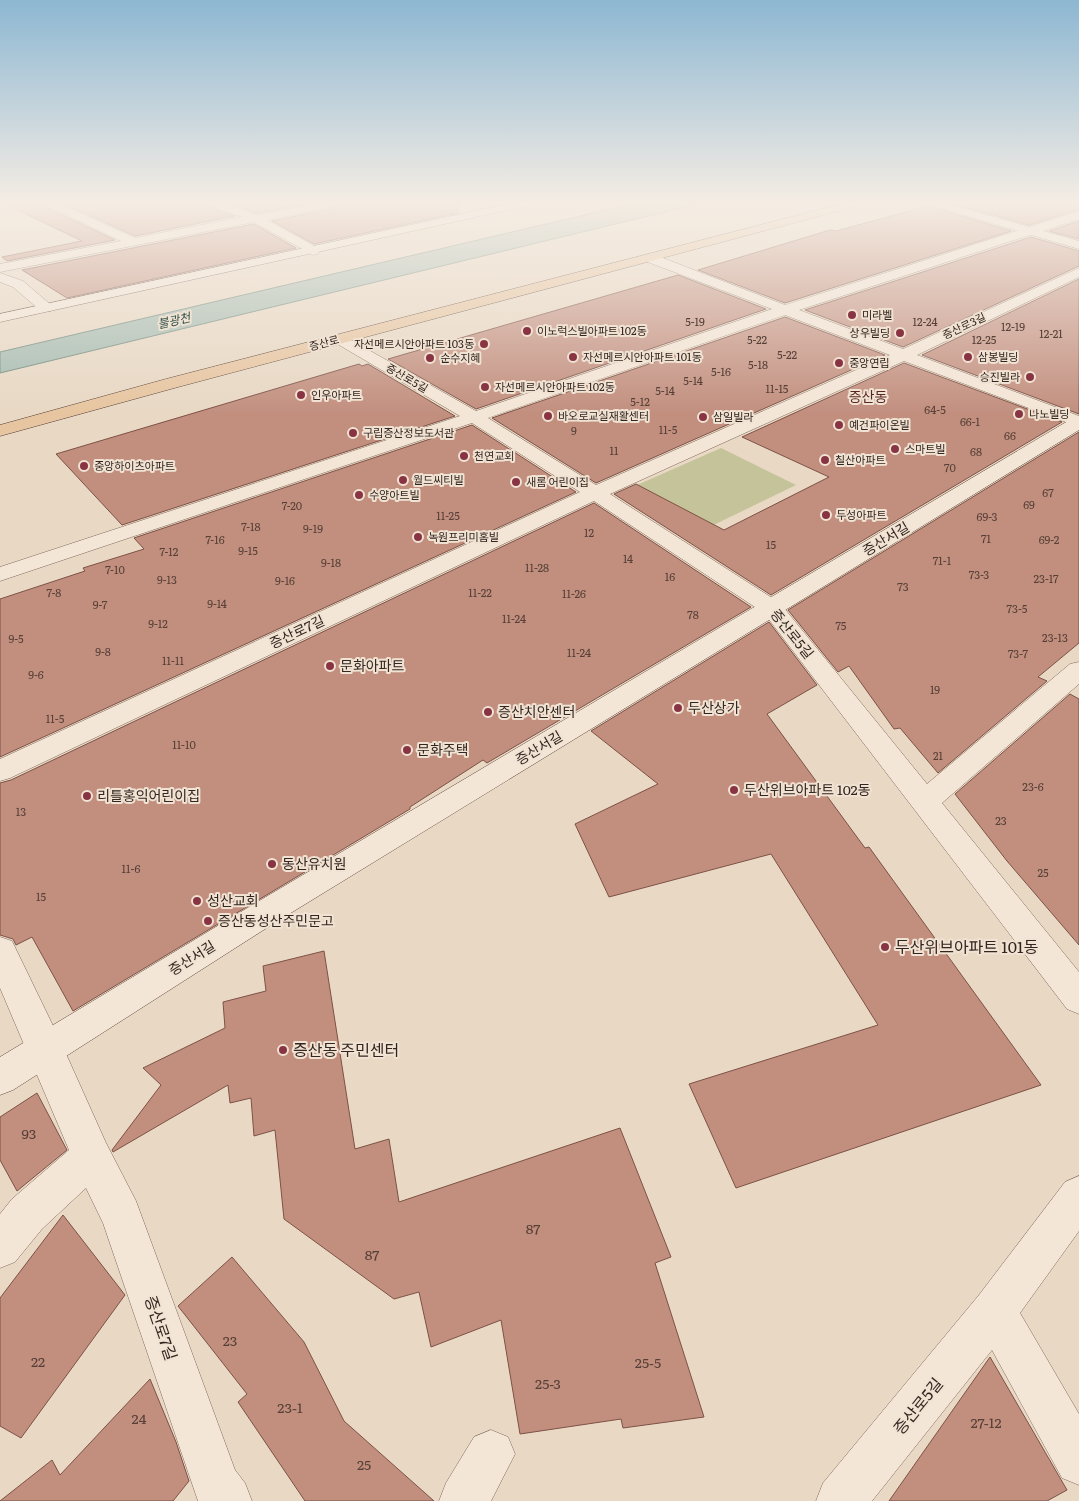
<svg xmlns="http://www.w3.org/2000/svg" width="1079" height="1501" viewBox="0 0 1079 1501" font-family="Literata,'Noto Sans KR',serif">
	<style>
		.green { fill: #c5c39a }
		.water { fill: #a6bcb2; stroke: #6e897e }
		.building { fill: #c28f7f; stroke: #7d5246 }
		.lines { fill: none; stroke-linecap: round; stroke-linejoin: round }
		.street-casing { stroke: #816a5d; stroke-width: 1 }
		.secondary-casing { stroke: #634c40; stroke-width: 1 }
		.primary-casing { stroke: #4f3a31; stroke-width: 1 }
		.street { fill: #f4e6d7; fill-rule: evenodd }
		.secondary { fill: #f4e6d7; fill-rule: evenodd }
		.primary { fill: #e7c5a0; fill-rule: evenodd }
		.poi-dot { fill: #893443; stroke: #f1e3d3; stroke-width: 2 }
		.labels { text-anchor: middle; stroke-width: 4; stroke-linejoin: round; paint-order: stroke }
		.far-poi-label { font-size: 11px; fill: #33251f; stroke: #f1e3d3; text-anchor: start }
		.number-label { font-size: 11px; fill: #574037 }
		.far-street-label { font-size: 11px; fill: #33251f; stroke: #f1e3d3 }
		.far-water-label { font-size: 12px; font-style: italic; fill: #305149; stroke: #f1e3d3 }
		.far-quarter-label { font-size: 14px; fill: #5a2624; stroke: #f1e3d3 }
		.street-label { font-size: 14px; fill: #33251f; stroke: #f1e3d3 }
		.poi-label { font-size: 14px; fill: #33251f; stroke: #f1e3d3; text-anchor: start }
		.near-number-label { font-size: 14px; fill: #574037 }
		.near-poi-label { font-size: 16px; fill: #33251f; stroke: #f1e3d3; text-anchor: start }
		.near-street-label { font-size: 16px; fill: #33251f; stroke: #f1e3d3 }
	</style>
	<rect width="100%" height="100%" fill="#e8d8c4"/>
	<!-- green -->
	<polygon class="green" points="721,448 796,485 693,535 619,493"/>
	<!-- water -->
	<polygon class="water" points="636,203 702,203 0,373 0,352"/>
	<!-- building -->
	<g class="building">
		<polygon points="3,203 43,203 45,207 115,240 7,261 2,257 82,241"/>
		<polygon points="62,203 207,203 209,207 235,216 135,236"/>
		<polygon points="228,203 311,203 257,213"/>
		<polygon points="343,203 457,203 458,213 314,244 272,221 335,208"/>
		<polygon points="951,203 1066,203 1079,206 1079,209 1029,225"/>
		<polygon points="928,206 1011,231 785,303 698,270 830,230 836,231"/>
		<polygon points="1079,221 1079,239 1049,231"/>
		<polygon points="254,224 296,248 67,298 22,270"/>
		<polygon points="1031,237 1079,251 1079,266 903,347 805,310"/>
		<polygon points="678,275 766,309 476,409 388,359"/>
		<polygon points="1079,279 1079,414 922,355"/>
		<polygon points="785,317 885,355 596,483 492,418"/>
		<polygon points="904,363 1062,422 771,595 614,494 636,484 724,530 829,477 742,437"/>
		<polygon points="359,364 362,366 368,364 455,416 122,525 56,454"/>
		<polygon points="472,425 576,492 0,757 0,599 85,571 83,568 144,549 134,538"/>
		<polygon points="1079,432 1079,643 1038,677 1047,681 938,773 900,728 894,729 849,666 838,672 788,610"/>
		<polygon points="594,503 751,607 487,763 483,760 410,807 410,809 73,1011 32,937 16,945 13,939 0,935 0,783 11,780"/>
		<polygon points="769,622 817,685 767,714 865,848 869,847 1041,1085 736,1188 689,1084 878,1025 771,854 609,897 575,824 658,784 591,731"/>
		<polygon points="1070,694 1079,699 1079,945 1007,861 955,794"/>
		<polygon points="324,951 355,1149 389,1139 399,1202 620,1128 671,1257 655,1263 704,1417 623,1428 621,1419 520,1434 501,1320 431,1347 419,1292 394,1299 284,1219 275,1130 254,1136 251,1098 230,1103 228,1085 113,1152 112,1150 161,1085 143,1068 225,1028 223,1002 266,991 263,966"/>
		<polygon points="37,1093 67,1150 17,1191 0,1160 0,1117"/>
		<polygon points="63,1215 125,1295 21,1438 0,1426 0,1298"/>
		<polygon points="232,1257 304,1342 344,1421 434,1501 305,1501 238,1402 247,1394 178,1306"/>
		<polygon points="990,1357 1067,1490 1047,1501 889,1501"/>
		<polygon points="150,1379 176,1442 189,1481 173,1501 0,1501 52,1460 60,1475"/>
	</g>
	<g class="lines">
		<!-- street casing -->
		<g class="street-casing">
			<g id="street">
				<polygon points="45,203 58,203 135,238 242,217 210,205 209,203 224,203 257,215 319,203 341,203 335,206 267,220 318,248 319,251 318,254 313,255 254,222 0,272 0,264 121,241 46,205"/>
				<polygon points="518,203 531,203 525,206"/>
				<path d="M1079,211V219L799,310L903,349L1079,268V277L917,355L1079,416V427L904,361L610,494L780,603L927,784L1070,664L1079,662V684L942,803L1079,972V1014L1067,1009L764,613L594,501L10,778L0,781V759L580,492L472,423L0,581V567L460,416L334,342L331,339L334,336H344L476,411L772,309L645,261L644,258L645,255H655L785,305ZM785,315L890,355L596,485L488,418Z"/>
				<polygon points="0,273 23,281 51,305 53,308 51,311 41,311 13,287 0,282"/>
				<polygon points="0,937 12,941 58,1036 106,1143 136,1201 235,1470 245,1483 252,1501 198,1501 103,1223 86,1188 42,1229 15,1262 0,1268 0,1214 12,1199 69,1150 0,988"/>
				<polygon points="1079,1176 1079,1231 1020,1313 1079,1414 1079,1485 1062,1478 992,1350 872,1501 816,1501 823,1483 979,1295 1065,1182"/>
				<polygon points="491,1430 508,1437 515,1454 491,1501 439,1501 446,1483 474,1437"/>
			</g>
		</g>
		<!-- secondary casing -->
		<g class="secondary-casing">
			<g id="secondary">
				<polygon points="512,203 532,203 526,206 0,322 0,314"/>
				<polygon points="928,203 945,203 1079,241 1079,249 930,205"/>
				<polygon points="1079,417 1079,430 276,922 13,1090 0,1095 0,1057 254,904 1073,418"/>
			</g>
		</g>
		<!-- primary casing -->
		<g class="primary-casing">
			<polygon id="primary" points="845,203 863,203 861,205 178,387 0,436 0,425 166,379"/>
		</g>
		<!-- street -->
		<use href="#street" class="street"/>
		<!-- secondary -->
		<use href="#secondary" class="secondary"/>
		<!-- primary -->
		<use href="#primary" class="primary"/>
	</g>
	<!-- sky -->
	<linearGradient id="sky" x2="0" y2="1"><stop stop-color="#8db7d2"/><stop offset="0.49" stop-color="#f5ede4"/><stop offset="1" stop-color="#f5ede4" stop-opacity="0"/></linearGradient>
	<rect width="1079" height="413" fill="url(#sky)"/>
	<!-- markers -->
	<g class="poi-dot">
		<circle cx="852" cy="315" r="5"/>
		<circle cx="527" cy="331" r="5"/>
		<circle cx="900" cy="333" r="5"/>
		<circle cx="484" cy="344" r="5"/>
		<circle cx="573" cy="357" r="5"/>
		<circle cx="968" cy="357" r="5"/>
		<circle cx="430" cy="358" r="5"/>
		<circle cx="839" cy="363" r="5"/>
		<circle cx="1030" cy="377" r="5"/>
		<circle cx="485" cy="387" r="5"/>
		<circle cx="301" cy="395" r="5"/>
		<circle cx="1019" cy="414" r="5"/>
		<circle cx="548" cy="416" r="5"/>
		<circle cx="703" cy="417" r="5"/>
		<circle cx="839" cy="425" r="5"/>
		<circle cx="353" cy="433" r="5"/>
		<circle cx="895" cy="449" r="5"/>
		<circle cx="464" cy="456" r="5"/>
		<circle cx="825" cy="460" r="5"/>
		<circle cx="84" cy="466" r="5"/>
		<circle cx="403" cy="480" r="5"/>
		<circle cx="516" cy="482" r="5"/>
		<circle cx="359" cy="495" r="5"/>
		<circle cx="826" cy="515" r="5"/>
		<circle cx="418" cy="537" r="5"/>
		<circle cx="330" cy="666" r="5"/>
		<circle cx="678" cy="708" r="5"/>
		<circle cx="488" cy="712" r="5"/>
		<circle cx="407" cy="750" r="5"/>
		<circle cx="734" cy="790" r="5"/>
		<circle cx="87" cy="796" r="5"/>
		<circle cx="272" cy="864" r="5"/>
		<circle cx="197" cy="901" r="5"/>
		<circle cx="208" cy="921" r="5"/>
		<circle cx="885" cy="947" r="5"/>
		<circle cx="283" cy="1050" r="5"/>
	</g>
	<g class="labels">
		<!-- far-poi labels -->
		<g class="far-poi-label">
			<text x="862" y="319">미라벨</text>
			<text x="537" y="335">이노럭스빌아파트 102동</text>
			<text x="890" y="337" text-anchor="end">상우빌딩</text>
			<text x="474" y="348" text-anchor="end">자선메르시안아파트 103동</text>
			<text x="583" y="361">자선메르시안아파트 101동</text>
			<text x="978" y="361">삼봉빌딩</text>
			<text x="440" y="362">순수지혜</text>
			<text x="849" y="367">중앙연립</text>
			<text x="1020" y="381" text-anchor="end">승진빌라</text>
			<text x="495" y="391">자선메르시안아파트 102동</text>
			<text x="311" y="399">인우아파트</text>
			<text x="1029" y="418">나노빌딩</text>
			<text x="558" y="420">바오로교실재활센터</text>
			<text x="713" y="421">삼일빌라</text>
			<text x="849" y="429">예건파이온빌</text>
			<text x="363" y="437">구립증산정보도서관</text>
			<text x="905" y="453">스마트빌</text>
			<text x="474" y="460">천연교회</text>
			<text x="835" y="464">칠산아파트</text>
			<text x="94" y="470">중앙하이츠아파트</text>
			<text x="413" y="484">월드씨티빌</text>
			<text x="526" y="486">새롬 어린이집</text>
			<text x="369" y="499">수양아트빌</text>
			<text x="836" y="519">두성아파트</text>
			<text x="428" y="541">녹원프리미홈빌</text>
		</g>
		<!-- number labels -->
		<g class="number-label">
			<text x="695" y="326">5-19</text>
			<text x="925" y="326">12-24</text>
			<text x="1013" y="331">12-19</text>
			<text x="1051" y="338">12-21</text>
			<text x="757" y="344">5-22</text>
			<text x="984" y="344">12-25</text>
			<text x="787" y="359">5-22</text>
			<text x="758" y="369">5-18</text>
			<text x="721" y="376">5-16</text>
			<text x="693" y="385">5-14</text>
			<text x="777" y="393">11-15</text>
			<text x="665" y="395">5-14</text>
			<text x="640" y="406">5-12</text>
			<text x="935" y="414">64-5</text>
			<text x="970" y="426">66-1</text>
			<text x="668" y="434">11-5</text>
			<text x="574" y="435">9</text>
			<text x="1010" y="440">66</text>
			<text x="614" y="455">11</text>
			<text x="976" y="456">68</text>
			<text x="950" y="472">70</text>
			<text x="1048" y="497">67</text>
			<text x="1029" y="509">69</text>
			<text x="292" y="510">7-20</text>
			<text x="448" y="520">11-25</text>
			<text x="987" y="521">69-3</text>
			<text x="251" y="531">7-18</text>
			<text x="313" y="533">9-19</text>
			<text x="589" y="537">12</text>
			<text x="986" y="543">71</text>
			<text x="215" y="544">7-16</text>
			<text x="1049" y="544">69-2</text>
			<text x="771" y="549">15</text>
			<text x="248" y="555">9-15</text>
			<text x="169" y="556">7-12</text>
			<text x="628" y="563">14</text>
			<text x="942" y="565">71-1</text>
			<text x="331" y="567">9-18</text>
			<text x="537" y="572">11-28</text>
			<text x="115" y="574">7-10</text>
			<text x="979" y="579">73-3</text>
			<text x="670" y="581">16</text>
			<text x="1046" y="583">23-17</text>
			<text x="167" y="584">9-13</text>
			<text x="285" y="585">9-16</text>
			<text x="903" y="591">73</text>
			<text x="54" y="597">7-8</text>
			<text x="480" y="597">11-22</text>
			<text x="574" y="598">11-26</text>
			<text x="217" y="608">9-14</text>
			<text x="100" y="609">9-7</text>
			<text x="1017" y="613">73-5</text>
			<text x="693" y="619">78</text>
			<text x="514" y="623">11-24</text>
			<text x="158" y="628">9-12</text>
			<text x="841" y="630">75</text>
			<text x="1055" y="642">23-13</text>
			<text x="16" y="643">9-5</text>
			<text x="103" y="656">9-8</text>
			<text x="579" y="657">11-24</text>
			<text x="1018" y="658">73-7</text>
			<text x="173" y="665">11-11</text>
			<text x="36" y="679">9-6</text>
			<text x="935" y="694">19</text>
			<text x="55" y="723">11-5</text>
			<text x="184" y="749">11-10</text>
			<text x="938" y="760">21</text>
			<text x="1033" y="791">23-6</text>
			<text x="21" y="816">13</text>
			<text x="1001" y="825">23</text>
			<text x="131" y="873">11-6</text>
			<text x="1043" y="877">25</text>
			<text x="41" y="901">15</text>
		</g>
		<!-- far-street labels -->
		<g class="far-street-label">
			<text transform="translate(964 326) rotate(-25)" y="4">증산로3길</text>
			<text transform="translate(324 343) rotate(-15)" y="4">증산로</text>
			<text transform="translate(407 378) rotate(30)" y="4">증산로5길</text>
		</g>
		<!-- far-water labels -->
		<g class="far-water-label">
			<text transform="translate(174 321) rotate(-13)" y="4">불광천</text>
		</g>
		<!-- far-quarter labels -->
		<g class="far-quarter-label">
			<text x="868" y="402">증산동</text>
		</g>
		<!-- street labels -->
		<g class="street-label">
			<text transform="translate(886 539) rotate(-31)" y="5">증산서길</text>
			<text transform="translate(297 632) rotate(-25)" y="5">증산로7길</text>
			<text transform="translate(792 634) rotate(51)" y="5">증산로5길</text>
			<text transform="translate(539 748) rotate(-31)" y="5">증산서길</text>
			<text transform="translate(192 958) rotate(-32)" y="5">증산서길</text>
		</g>
		<!-- poi labels -->
		<g class="poi-label">
			<text x="340" y="671">문화아파트</text>
			<text x="688" y="713">두산상가</text>
			<text x="498" y="717">증산치안센터</text>
			<text x="417" y="755">문화주택</text>
			<text x="744" y="795">두산위브아파트 102동</text>
			<text x="97" y="801">리틀홍익어린이집</text>
			<text x="282" y="869">동산유치원</text>
			<text x="207" y="906">성산교회</text>
			<text x="218" y="926">증산동성산주민문고</text>
		</g>
		<!-- near-number labels -->
		<g class="near-number-label">
			<text x="29" y="1139">93</text>
			<text x="533" y="1234">87</text>
			<text x="372" y="1260">87</text>
			<text x="230" y="1346">23</text>
			<text x="38" y="1367">22</text>
			<text x="648" y="1368">25-5</text>
			<text x="548" y="1389">25-3</text>
			<text x="290" y="1413">23-1</text>
			<text x="139" y="1424">24</text>
			<text x="986" y="1428">27-12</text>
			<text x="364" y="1470">25</text>
		</g>
		<!-- near-poi labels -->
		<g class="near-poi-label">
			<text x="895" y="953">두산위브아파트 101동</text>
			<text x="293" y="1056">증산동 주민센터</text>
		</g>
		<!-- near-street labels -->
		<g class="near-street-label">
			<text transform="translate(161 1328) rotate(71)" y="6">증산로7길</text>
			<text transform="translate(918 1406) rotate(-51)" y="6">증산로5길</text>
		</g>
	</g>
</svg>
